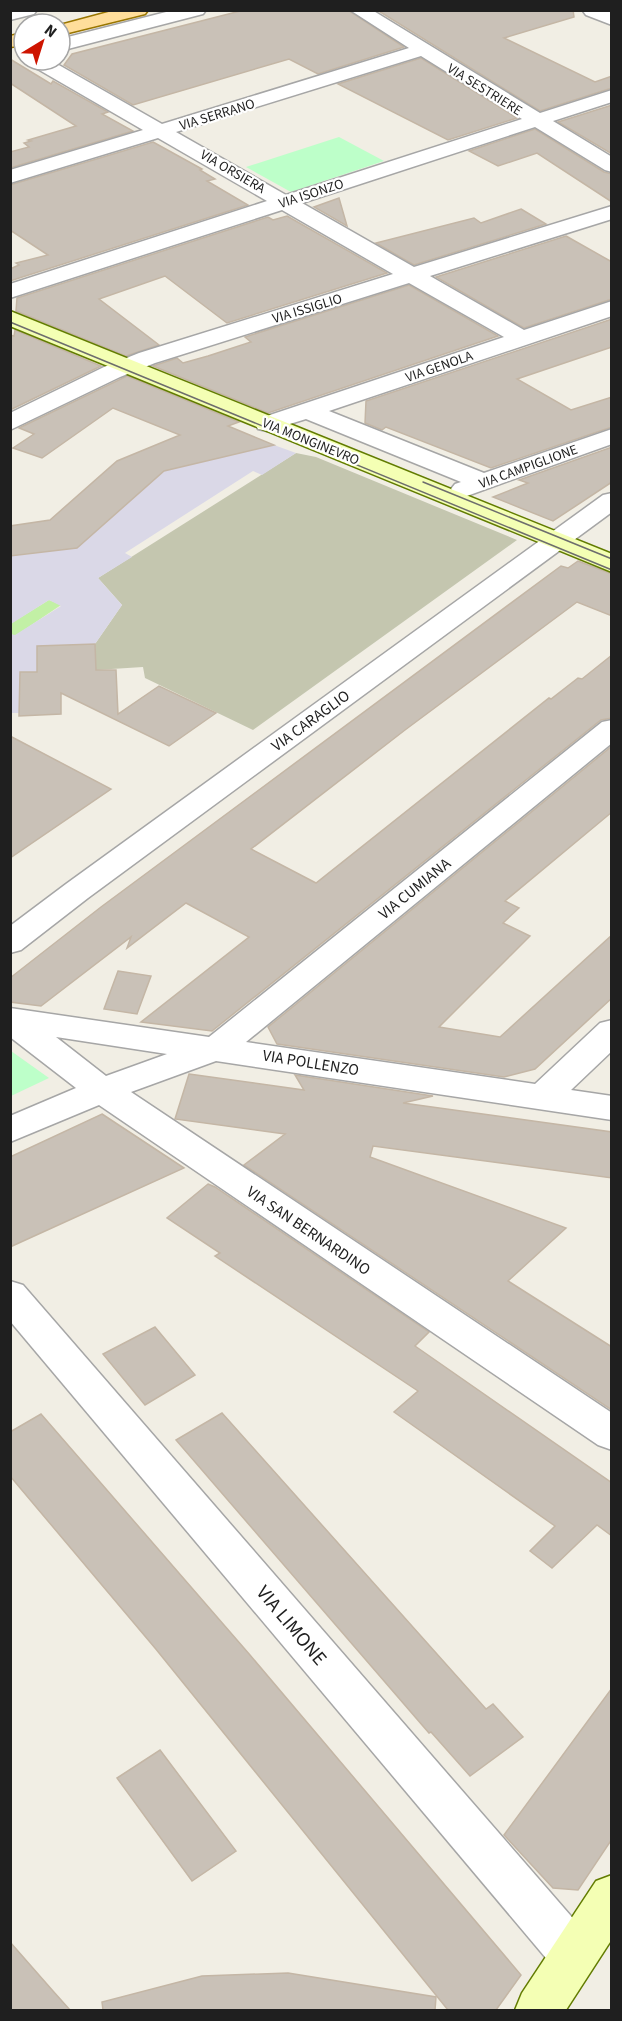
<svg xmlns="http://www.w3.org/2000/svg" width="622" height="2021" viewBox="0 0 622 2021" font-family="'Source Sans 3',sans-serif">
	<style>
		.construction { fill: #c4c6af }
		.grass { fill: #c2f0a5 }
		.park { fill: #bdffc9 }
		.plaza { fill: #dad8e7 }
		.building { fill: #c9c1b7; stroke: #c4b6a5; stroke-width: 1.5 }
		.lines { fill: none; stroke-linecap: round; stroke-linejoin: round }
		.street-casing { stroke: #a6a6a6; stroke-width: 3 }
		.secondary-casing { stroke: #627c00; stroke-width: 3 }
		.primary-casing { stroke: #9a7600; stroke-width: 3 }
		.street { fill: #fff; fill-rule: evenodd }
		.secondary { fill: #f4ffb4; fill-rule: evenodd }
		.primary { fill: #ffde9b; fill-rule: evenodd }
		.tram { stroke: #6d6d6d; stroke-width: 1.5 }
		.labels { text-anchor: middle; stroke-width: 4.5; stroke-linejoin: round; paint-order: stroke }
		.far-street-label { font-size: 14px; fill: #1f1f1f; stroke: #fff }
		.street-label { font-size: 16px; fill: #1f1f1f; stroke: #fff }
		.near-street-label { font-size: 20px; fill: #1f1f1f; stroke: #fff }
	</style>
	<rect width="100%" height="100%" fill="#f1eee4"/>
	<!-- construction -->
	<polygon class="construction" points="296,453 316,457 517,540 253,730 145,678 143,667 96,670 95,644 122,605 98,578"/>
	<!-- grass -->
	<polygon class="grass" points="49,600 61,605 15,636 11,634 10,624"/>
	<!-- park -->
	<g class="park">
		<polygon points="339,137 384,161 291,192 246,167"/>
		<polygon points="11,1051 49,1078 11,1096"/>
	</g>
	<!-- plaza -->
	<polygon class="plaza" points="274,445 296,453 262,475 253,471 125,553 132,557 98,578 122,605 95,644 37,647 37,672 20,672 19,713 11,713 10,634 15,635 61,606 49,600 11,624 11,556 77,548 164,471"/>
	<!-- building -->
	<g class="building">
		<polygon points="244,10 348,10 404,47 318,74 289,59 133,105 64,65 72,54"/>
		<polygon points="377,10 573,10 574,17 504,38 595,82 612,76 612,88 540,111"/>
		<polygon points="421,58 517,118 448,140 338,84"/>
		<polygon points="10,59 51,84 53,81 108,112 102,114 133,131 10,168 10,152 29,147 24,143 31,141 28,140 76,126 10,83"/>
		<polygon points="612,105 612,154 558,122"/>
		<polygon points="535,129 604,172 612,174 612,202 537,153 498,166 469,151"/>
		<polygon points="153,142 202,169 200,170 215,179 207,181 248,205 10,281 10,269 19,265 16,263 48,255 10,230 10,185"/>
		<polygon points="339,198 347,226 314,207"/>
		<polygon points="521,209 546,224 414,265 376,243 474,218 481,223"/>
		<polygon points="287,216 387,273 227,323 165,276 99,299 159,345 126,356 16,311 17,298 268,217 273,220"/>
		<polygon points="566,236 612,262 612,299 524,328 436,277"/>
		<polygon points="409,285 498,336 268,413 153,366 177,358 183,363 208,356 251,342 245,337"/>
		<polygon points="612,319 612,347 517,379 571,410 612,397 612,427 491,468 386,427 382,430 365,423 366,401"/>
		<polygon points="15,330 101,366 10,410 10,335 14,336"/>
		<polygon points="127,376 239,422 228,426 274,445 164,471 77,548 10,556 10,526 50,520 117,461 180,435 113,408 42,458 13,448 34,434 19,428"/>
		<polygon points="612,447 612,482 553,521 493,497 528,483 519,480"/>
		<polygon points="578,561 612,574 612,616 577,602 405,730 251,849 316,883 549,698 551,699 578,678 582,679 612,655 612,718 601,720 212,1031 141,1022 249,937 186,903 127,948 131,937 41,1006 10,1002 10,978 101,907 561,566 568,568"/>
		<polygon points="95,644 96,670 116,670 118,714 159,686 216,713 169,746 61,693 61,714 19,716 20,672 37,672 37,646"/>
		<polygon points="10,736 111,789 10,858"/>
		<polygon points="612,746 612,812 505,901 519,908 503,923 530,936 439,1027 500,1037 612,935 612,998 535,1069 504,1077 277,1044 268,1027"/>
		<polygon points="118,971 151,976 137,1014 104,1009"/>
		<polygon points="189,1074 304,1090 295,1075 433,1096 403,1103 612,1132 612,1178 373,1146 370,1157 566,1228 508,1281 612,1347 612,1410 244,1165 285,1134 175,1119"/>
		<polygon points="102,1114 184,1168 10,1247 10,1157"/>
		<polygon points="208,1184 215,1187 429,1332 415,1346 612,1483 612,1536 597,1525 552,1568 530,1551 555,1526 394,1412 418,1391 215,1256 220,1253 167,1218"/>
		<polygon points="155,1327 195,1375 145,1405 103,1354"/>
		<polygon points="222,1413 486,1709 493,1704 523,1737 470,1776 431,1732 429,1733 176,1440"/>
		<polygon points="41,1414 250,1655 521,1975 496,2010 448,2010 155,1648 10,1476 10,1432"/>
		<polygon points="612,1688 612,1839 578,1890 553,1888 504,1835"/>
		<polygon points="160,1750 236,1851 192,1881 117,1778"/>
		<polygon points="10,1942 53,1991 70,2010 10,2010"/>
		<polygon points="288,1973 436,1997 435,2010 103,2010 102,2002 202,1976"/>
	</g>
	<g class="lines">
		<!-- street casing -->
		<g class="street-casing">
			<g id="street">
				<polygon points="10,10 37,10 34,14 10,20"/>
				<polygon points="174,10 206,10 203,14 60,51 60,39"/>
				<path d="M350,10H372L540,113L612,90V102L553,121L612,157V172L605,170L535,127L302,203L414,267L612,206V219L430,276L524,330L612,301V316L329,411L484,473L612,429V444L464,497L455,494L451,489L455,484L461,482L306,419L267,431L258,429L255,424L258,419L504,337L409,283L155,363L120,377L10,430V413L104,367L139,353L393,274L282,210L10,298V284L267,201L158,138L10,183V170L143,130L29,64L27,60H50L162,124L409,48ZM421,56L522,119L286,195L176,132Z"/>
				<polygon points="606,10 612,13 612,25 586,15 583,11"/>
				<polygon points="612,493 612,512 88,898 21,950 10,953 10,926 66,884 603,495"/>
				<path d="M612,720V743L246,1042L535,1084L600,1023L612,1020V1051L571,1090L612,1096V1120L216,1061L131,1092L612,1413V1450L598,1445L99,1105L10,1142V1116L76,1088L10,1037V1008L209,1037L602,722ZM56,1037L167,1054L106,1076Z"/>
				<polygon points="10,1281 23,1285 590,1938 597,1954 590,1970 573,1977 556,1970 10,1321"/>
			</g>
		</g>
		<!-- secondary casing -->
		<g class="secondary-casing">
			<g id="secondary">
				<polygon points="10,311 612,554 612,572 10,326"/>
				<polygon points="612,1875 612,1939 566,2010 515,2010 522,1993 596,1881"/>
			</g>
		</g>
		<!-- primary casing -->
		<g class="primary-casing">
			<g id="primary">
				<polygon points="116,10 148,10 145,14 60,35 60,25"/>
				<polygon points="24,33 24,45 10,47 10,36"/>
			</g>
		</g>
		<!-- street -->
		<use href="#street" class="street"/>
		<!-- secondary -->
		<use href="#secondary" class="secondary"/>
		<!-- primary -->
		<use href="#primary" class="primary"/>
		<!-- tram -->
		<g class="tram">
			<polyline points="10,322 612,570"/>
			<polyline points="423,482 612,559"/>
		</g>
	</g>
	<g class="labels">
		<!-- far-street labels -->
		<g class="far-street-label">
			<text transform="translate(485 89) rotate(32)" y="5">VIA SESTRIERE</text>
			<text transform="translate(217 114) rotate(-17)" y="5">VIA SERRANO</text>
			<text transform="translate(233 171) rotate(30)" y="5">VIA ORSIERA</text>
			<text transform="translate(311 193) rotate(-18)" y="5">VIA ISONZO</text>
			<text transform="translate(307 308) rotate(-17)" y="5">VIA ISSIGLIO</text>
			<text transform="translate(439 366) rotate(-19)" y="5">VIA GENOLA</text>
			<text transform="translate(311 441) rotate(22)" y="5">VIA MONGINEVRO</text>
			<text transform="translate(528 466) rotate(-20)" y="5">VIA CAMPIGLIONE</text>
		</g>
		<!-- street labels -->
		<g class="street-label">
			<text transform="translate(310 720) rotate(-36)" y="6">VIA CARAGLIO</text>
			<text transform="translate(414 888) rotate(-39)" y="6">VIA CUMIANA</text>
			<text transform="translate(311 1062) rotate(9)" y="6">VIA POLLENZO</text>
			<text transform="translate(309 1230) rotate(34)" y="6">VIA SAN BERNARDINO</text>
		</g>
		<!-- near-street labels -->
		<g class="near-street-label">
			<text transform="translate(292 1625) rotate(50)" y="7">VIA LIMONE</text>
		</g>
	</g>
	<!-- border -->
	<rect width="622" height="2021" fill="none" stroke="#1f1f1f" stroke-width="24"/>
	<!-- north arrow -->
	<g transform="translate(42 42) rotate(38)"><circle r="28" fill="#ffffff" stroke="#a5a5a5" stroke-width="1.5"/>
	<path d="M0-4.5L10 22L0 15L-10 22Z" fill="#ce1400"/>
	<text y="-9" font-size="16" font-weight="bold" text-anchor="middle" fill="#1f1f1f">N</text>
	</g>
</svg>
